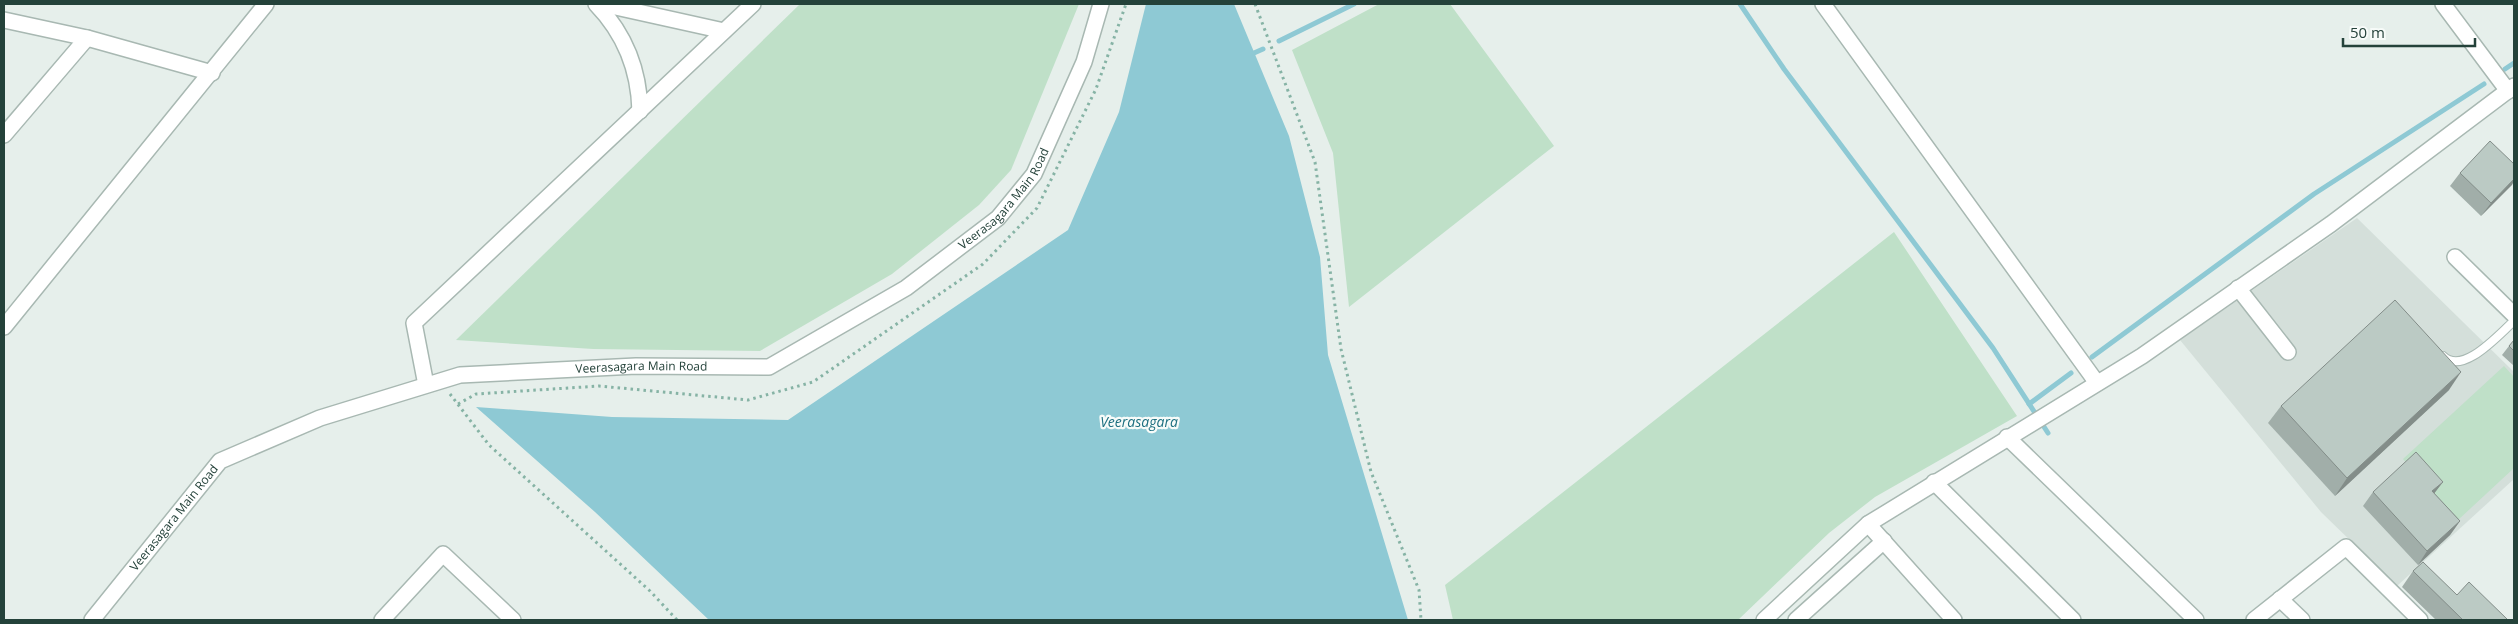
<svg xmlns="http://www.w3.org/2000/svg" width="2518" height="624" viewBox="0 0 2518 624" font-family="'Open Sans',sans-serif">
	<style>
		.built { fill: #d4dfda }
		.green { fill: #bfe0c8 }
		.water { fill: #8ec9d4 }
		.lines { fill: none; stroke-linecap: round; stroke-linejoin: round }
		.stream { stroke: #8ec9d4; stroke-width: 5 }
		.service-casing { stroke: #a8b8b2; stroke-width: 10 }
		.minor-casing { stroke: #a8b8b2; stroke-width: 18 }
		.tertiary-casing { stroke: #a8b8b2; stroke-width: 18 }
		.path { stroke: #86b3a5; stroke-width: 3; stroke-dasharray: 2.5 4; stroke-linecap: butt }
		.service { stroke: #fff; stroke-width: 8 }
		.minor { stroke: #fff; stroke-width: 15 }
		.tertiary { stroke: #fff; stroke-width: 15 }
		.wall { fill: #a1aea9 }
		.shaded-wall { fill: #838d89 }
		.building { fill: #bbcac4; stroke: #838d89 }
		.labels { text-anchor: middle; stroke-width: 4.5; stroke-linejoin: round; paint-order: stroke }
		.street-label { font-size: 12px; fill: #24423a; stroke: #f7fbf9 }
		.water-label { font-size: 14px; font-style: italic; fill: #1c6f80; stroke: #f7fbf9 }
	</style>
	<rect width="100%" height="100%" fill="#e6efeb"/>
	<!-- built -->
	<polygon class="built" points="2357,218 2514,372 2514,479 2397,586 2321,512 2180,340"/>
	<!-- green -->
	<g class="green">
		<polygon points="800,4 1079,4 1011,170 979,205 892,274 760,351 593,349 456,340"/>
		<polygon points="1379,4 1450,4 1554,146 1349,307 1333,153 1292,50"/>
		<polygon points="1894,232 2017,416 1875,497 1829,533 1738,620 1453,620 1445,585"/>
		<polygon points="2504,366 2514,377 2514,468 2458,520 2403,459"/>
	</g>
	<!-- water -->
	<polygon class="water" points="1146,4 1234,4 1289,136 1320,257 1328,355 1408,620 709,620 595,512 476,407 612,417 788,420 1068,230 1119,112"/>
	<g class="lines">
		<!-- stream -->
		<g class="stream">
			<polyline points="1740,4 1784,69 1993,348 2048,433"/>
			<polyline points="1279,41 1354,4"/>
			<polyline points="1254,53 1263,49"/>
			<polyline points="2505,69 2514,63"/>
			<polyline points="2092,357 2314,194 2484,84"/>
			<polyline points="2029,404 2071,373"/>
		</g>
		<!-- service casing -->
		<g class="service-casing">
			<path id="service" d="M2443,356C2463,376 2499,334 2514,321"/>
		</g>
		<!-- minor casing -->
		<g class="minor-casing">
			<g id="minor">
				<polyline points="1823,4 2097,383"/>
				<polyline points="2443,4 2508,91"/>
				<polyline points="4,20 87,38 212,73"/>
				<polyline points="4,135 87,38"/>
				<polyline points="2455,257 2514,315"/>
				<polyline points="2238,288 2288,352"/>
				<polyline points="4,327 266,4"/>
				<polyline points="2007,437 2196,620"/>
				<polyline points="1934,482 2073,620"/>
				<polyline points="1868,524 1954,620"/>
				<polyline points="2280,599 2302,620"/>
				<polyline points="382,620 443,554 513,620"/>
				<polyline points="1796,620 1884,541"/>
				<polyline points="2254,620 2346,547 2420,620"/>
			</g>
		</g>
		<!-- tertiary casing -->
		<g class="tertiary-casing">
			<g id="tertiary">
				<path d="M596,4C625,34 639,69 640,111"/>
				<polyline points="602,4 724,31"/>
				<polyline points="426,385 414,323 753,4"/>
				<path id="s1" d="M92,620L220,461L320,418L460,375L636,366L769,367L906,288L998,218L1034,174L1084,62L1101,4"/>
				<polyline points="1764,620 1868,524 2142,356 2331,224 2514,86"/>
			</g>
		</g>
		<!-- path -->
		<g class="path">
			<polyline points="1255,4 1315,162 1341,349 1371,472 1419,590 1421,620"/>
			<polyline points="450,394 489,445 650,591 677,620"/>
			<polyline points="458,404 476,394 599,386 748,400 813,382 983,264 1037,208 1096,89 1126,4"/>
		</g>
		<!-- service -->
		<use href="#service" class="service"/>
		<!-- minor -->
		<use href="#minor" class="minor"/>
		<!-- tertiary -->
		<use href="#tertiary" class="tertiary"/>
	</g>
	<!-- wall -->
	<g class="wall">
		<polygon points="2514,164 2514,181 2481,216 2450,186 2460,173"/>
		<polygon points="2514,340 2514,366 2502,355 2509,346"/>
		<polygon points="2449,390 2335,496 2268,423 2281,406"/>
		<polygon points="2443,482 2434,493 2460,521 2450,535 2418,565 2363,506 2373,492"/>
		<polygon points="2413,571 2457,595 2508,620 2436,620 2402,587"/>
	</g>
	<!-- shaded-wall -->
	<g class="shaded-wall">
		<polygon points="2514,179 2514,181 2512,185 2481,216 2491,203"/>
		<polygon points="2461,372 2449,390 2335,496 2347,478"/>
		<polygon points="2443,482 2433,495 2432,491"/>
		<polygon points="2460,521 2450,535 2418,565 2427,551"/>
	</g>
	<!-- building -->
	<g class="building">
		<polygon points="2490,141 2514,164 2514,179 2491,203 2460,173"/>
		<polygon points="2395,300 2461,372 2347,478 2281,406"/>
		<polygon points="2514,340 2514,351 2509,346"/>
		<polygon points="2416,452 2443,482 2432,491 2460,521 2427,551 2373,492"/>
		<polygon points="2423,562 2457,595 2469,582 2508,620 2463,620 2413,571"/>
	</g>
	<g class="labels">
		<!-- street labels -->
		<g class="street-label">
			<text dy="4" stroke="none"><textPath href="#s1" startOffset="1061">Veerasagara Main Road</textPath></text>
			<text dy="4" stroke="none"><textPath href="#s1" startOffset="641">Veerasagara Main Road</textPath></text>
			<text dy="4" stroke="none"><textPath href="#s1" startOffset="131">Veerasagara Main Road</textPath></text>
		</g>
		<!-- water labels -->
		<g class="water-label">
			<text x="1139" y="427">Veerasagara</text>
		</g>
	</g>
	<!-- border -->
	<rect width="2518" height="624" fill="none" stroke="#24423a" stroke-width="10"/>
	<!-- scale -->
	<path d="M2343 38v8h132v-8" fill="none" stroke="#24423a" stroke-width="2.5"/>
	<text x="2350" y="38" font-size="15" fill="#24423a" stroke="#f7fbf9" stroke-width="4" paint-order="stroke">50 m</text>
</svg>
